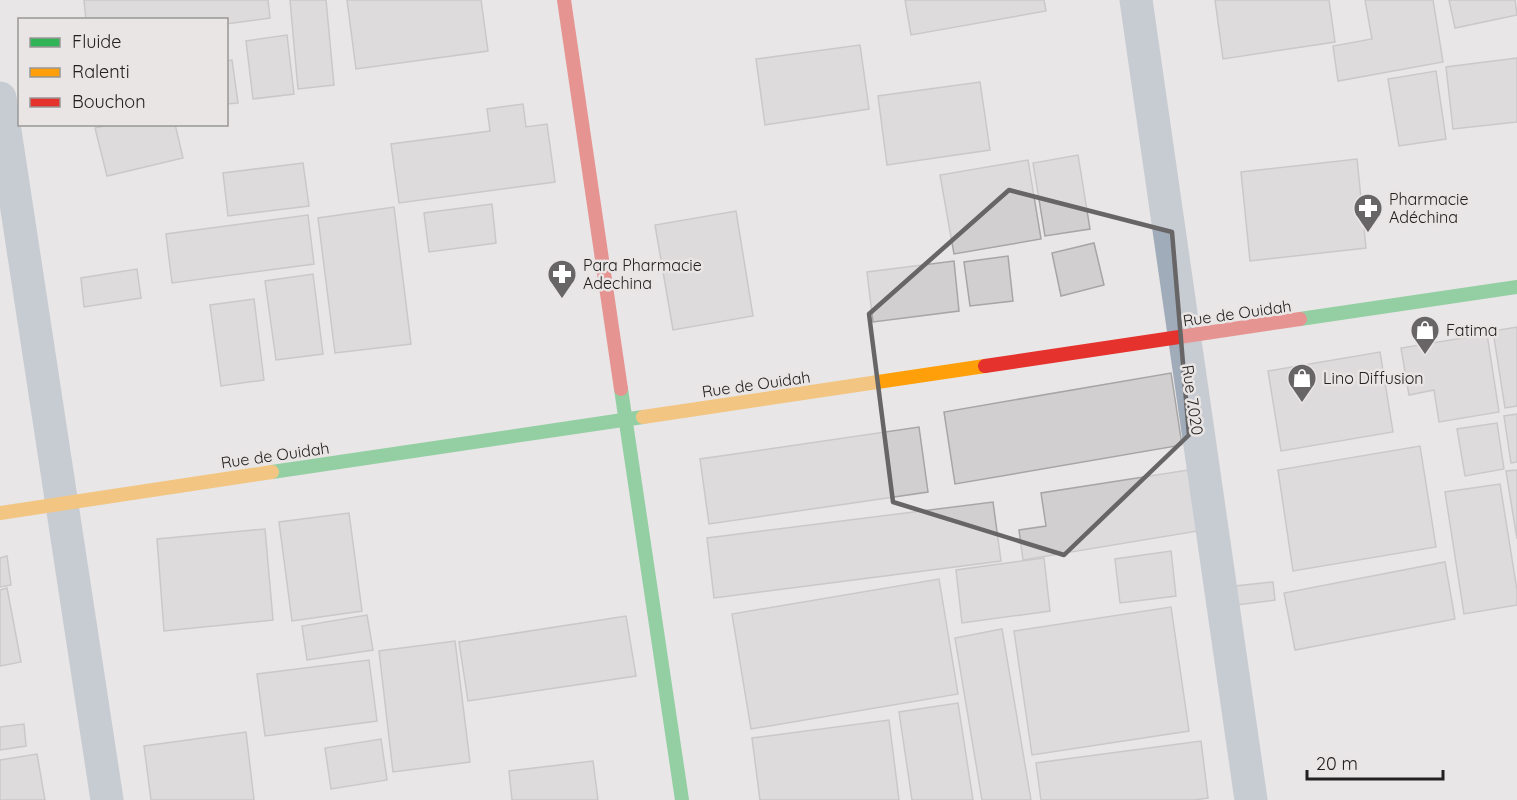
<svg xmlns="http://www.w3.org/2000/svg" width="1517" height="800" viewBox="0 0 1517 800" font-family="Quicksand,sans-serif">
	<style>
		.building { fill: #d1cfcf; stroke: #a7a5a5; stroke-width: 1.5 }
		.lines { fill: none; stroke-linecap: round; stroke-linejoin: round }
		.street { stroke: #a1acba; stroke-width: 33 }
		.fast { stroke: #30b455; stroke-width: 14 }
		.slow { stroke: #ff9f0a; stroke-width: 14 }
		.jam { stroke: #e5322d; stroke-width: 14 }
		.marked { fill: none; stroke: #676565; stroke-width: 4.5; stroke-linejoin: round }
		.labels { text-anchor: middle; stroke-width: 5; stroke-linejoin: round; paint-order: stroke }
		.poi-label { font-size: 16px; fill: #222020; stroke: #e9e5e5; text-anchor: start }
		.street-label { font-size: 16px; fill: #222020; stroke: #e9e5e5 }
	</style>
	<rect width="100%" height="100%" fill="#e8e6e6"/>
	<!-- building -->
	<g class="building">
		<polygon points="84,0 268,0 270,18 226,24 226,20 86,20"/>
		<polygon points="290,0 326,0 334,85 298,89"/>
		<polygon points="347,0 481,0 488,51 356,69"/>
		<polygon points="905,0 1044,0 1046,11 911,35"/>
		<polygon points="1215,0 1329,0 1335,42 1223,59"/>
		<polygon points="1365,0 1433,0 1443,62 1338,81 1333,46 1372,39"/>
		<polygon points="1449,0 1515,0 1517,15 1455,28"/>
		<polygon points="287,35 294,94 253,99 246,41"/>
		<polygon points="860,45 869,109 765,125 756,59"/>
		<polygon points="1517,58 1517,122 1453,129 1446,67"/>
		<polygon points="232,60 238,103 226,104 226,61"/>
		<polygon points="1436,71 1446,139 1399,146 1388,79"/>
		<polygon points="980,82 990,150 887,165 878,96"/>
		<polygon points="523,104 526,127 547,124 555,182 399,203 391,144 490,131 487,109"/>
		<polygon points="112,124 175,124 183,158 107,176 95,128"/>
		<polygon points="1078,155 1090,229 1045,236 1033,163"/>
		<polygon points="1357,159 1366,248 1250,261 1241,172"/>
		<polygon points="1028,160 1041,239 954,254 940,175"/>
		<polygon points="303,163 309,206 228,216 223,173"/>
		<polygon points="492,204 496,243 429,252 424,213"/>
		<polygon points="394,207 411,344 335,353 318,218"/>
		<polygon points="736,211 753,316 673,330 655,225"/>
		<polygon points="308,215 314,264 172,283 166,234"/>
		<polygon points="1094,243 1104,285 1061,296 1052,253"/>
		<polygon points="1008,256 1013,301 970,306 964,262"/>
		<polygon points="954,261 959,311 873,322 867,272"/>
		<polygon points="137,269 141,298 84,307 81,278"/>
		<polygon points="313,274 323,354 276,360 265,281"/>
		<polygon points="254,299 264,380 221,386 210,305"/>
		<polygon points="1517,327 1517,406 1505,408 1493,331"/>
		<polygon points="1487,334 1499,412 1439,422 1434,390 1409,395 1401,348"/>
		<polygon points="1380,352 1393,432 1281,451 1268,371"/>
		<polygon points="1171,373 1182,445 955,484 944,412"/>
		<polygon points="1517,414 1517,462 1511,463 1504,416"/>
		<polygon points="1497,423 1504,469 1465,476 1457,429"/>
		<polygon points="919,427 928,492 709,524 700,459"/>
		<polygon points="1420,446 1436,547 1293,571 1278,470"/>
		<polygon points="1188,470 1198,531 1023,560 1019,530 1046,526 1041,493"/>
		<polygon points="1517,470 1517,539 1506,471"/>
		<polygon points="1500,484 1517,590 1517,605 1464,614 1445,492"/>
		<polygon points="993,502 1001,561 714,598 707,538"/>
		<polygon points="349,513 362,611 292,621 279,522"/>
		<polygon points="265,529 273,620 164,631 157,539"/>
		<polygon points="1171,551 1176,596 1120,603 1115,559"/>
		<polygon points="7,556 11,585 0,587 0,558"/>
		<polygon points="1044,558 1050,611 962,623 956,570"/>
		<polygon points="1445,562 1455,619 1295,650 1284,593"/>
		<polygon points="939,579 958,694 751,729 732,614"/>
		<polygon points="1273,582 1275,600 1237,605 1235,586"/>
		<polygon points="7,588 21,662 0,666 0,590"/>
		<polygon points="1171,607 1189,731 1032,755 1014,631"/>
		<polygon points="367,615 373,650 307,660 302,626"/>
		<polygon points="626,616 636,676 468,701 459,642"/>
		<polygon points="1002,629 1031,800 982,800 955,638"/>
		<polygon points="455,641 470,762 393,772 379,651"/>
		<polygon points="369,660 377,721 265,736 257,674"/>
		<polygon points="958,703 973,800 912,800 899,712"/>
		<polygon points="889,720 899,800 760,800 752,738"/>
		<polygon points="24,724 26,746 0,750 0,727"/>
		<polygon points="246,732 254,800 151,800 144,746"/>
		<polygon points="381,739 387,780 331,789 325,748"/>
		<polygon points="1201,741 1208,798 1194,800 1041,800 1036,763"/>
		<polygon points="37,754 45,800 0,800 0,760"/>
		<polygon points="593,761 598,800 512,800 509,771"/>
	</g>
	<g class="lines">
		<!-- street -->
		<g class="street">
			<polyline points="1136,0 1251,800"/>
			<polyline points="0,98 107,800"/>
		</g>
		<!-- fast -->
		<g class="fast">
			<polyline points="1300,319 1517,287"/>
			<polyline points="621,389 682,800"/>
			<polyline points="272,472 643,417"/>
		</g>
		<!-- slow -->
		<g class="slow">
			<polyline points="643,417 985,366"/>
			<polyline points="0,513 272,472"/>
		</g>
		<!-- jam -->
		<g class="jam">
			<polyline points="564,0 621,389"/>
			<polyline points="985,366 1300,319"/>
		</g>
	</g>
	<!-- marked area -->
	<path d="M0 0H1517V800H0ZM1009,190L1172,232L1189,435L1064,555L893,502L869,314Z" fill="#e8e6e6" fill-opacity=".55" fill-rule="evenodd"/>
	<path class="marked" d="M1009,190L1172,232L1189,435L1064,555L893,502L869,314Z"/>
	<!-- icons -->
	<defs>
		<g id="pharmacy-pin" transform="scale(1.5)"><path d="M0 17L-7.5 6A9.5 9.5 0 1 1 7.5 6Z" fill="#676565" stroke="#e9e5e5"/><path d="M-2-6h4v4h4v4h-4v4h-4v-4h-4v-4h4Z" fill="#fff"/></g>
		<g id="shop-pin" transform="scale(1.5)"><path d="M0 17L-7.5 6A9.5 9.5 0 1 1 7.5 6Z" fill="#676565" stroke="#e9e5e5"/><path d="M-5-2.5h2.3a2.7 3.5 0 0 1 5.4 0H5L5.5 6h-11ZM-1.5-2.5h3a1.5 2.3 0 0 0-3 0Z" fill="#fff"/></g>
	</defs>
	<g fill-rule="evenodd">
		<use href="#pharmacy-pin" x="1368" y="208"/>
		<use href="#pharmacy-pin" x="562" y="274"/>
		<use href="#shop-pin" x="1425" y="330"/>
		<use href="#shop-pin" x="1302" y="378"/>
	</g>
	<g class="labels">
		<!-- poi labels -->
		<g class="poi-label">
			<text x="1389" y="205">Pharmacie<tspan x="1389" dy="18">Adéchina</tspan></text>
			<text x="583" y="271">Para Pharmacie<tspan x="583" dy="18">Adechina</tspan></text>
			<text x="1446" y="336">Fatima</text>
			<text x="1323" y="384">Lino Diffusion</text>
		</g>
		<!-- street labels -->
		<g class="street-label">
			<text transform="translate(1237 313) rotate(-8)" y="6">Rue de Ouidah</text>
			<text transform="translate(756 384) rotate(-8)" y="6">Rue de Ouidah</text>
			<text transform="translate(1193 400) rotate(82)" y="6">Rue 7.020</text>
			<text transform="translate(275 455) rotate(-8)" y="6">Rue de Ouidah</text>
		</g>
	</g>
	<!-- legend -->
	<rect x="18" y="18" width="210" height="108" fill="#e9e5e5" stroke="#999696" stroke-width="1.5"/>
	<rect x="30" y="38" width="30" height="9" fill="#30b455" stroke="#999696" stroke-width="1.5"/>
	<text x="72" y="48" font-size="18" fill="#222020">Fluide</text>
	<rect x="30" y="68" width="30" height="9" fill="#ff9f0a" stroke="#999696" stroke-width="1.5"/>
	<text x="72" y="78" font-size="18" fill="#222020">Ralenti</text>
	<rect x="30" y="98" width="30" height="9" fill="#e5322d" stroke="#999696" stroke-width="1.5"/>
	<text x="72" y="108" font-size="18" fill="#222020">Bouchon</text>
	<!-- scale -->
	<path d="M1307 770v9h136v-9" fill="none" stroke="#222020" stroke-width="3"/>
	<text x="1316" y="770" font-size="18" fill="#222020" stroke="#e9e5e5" stroke-width="4.5" paint-order="stroke">20 m</text>
</svg>
